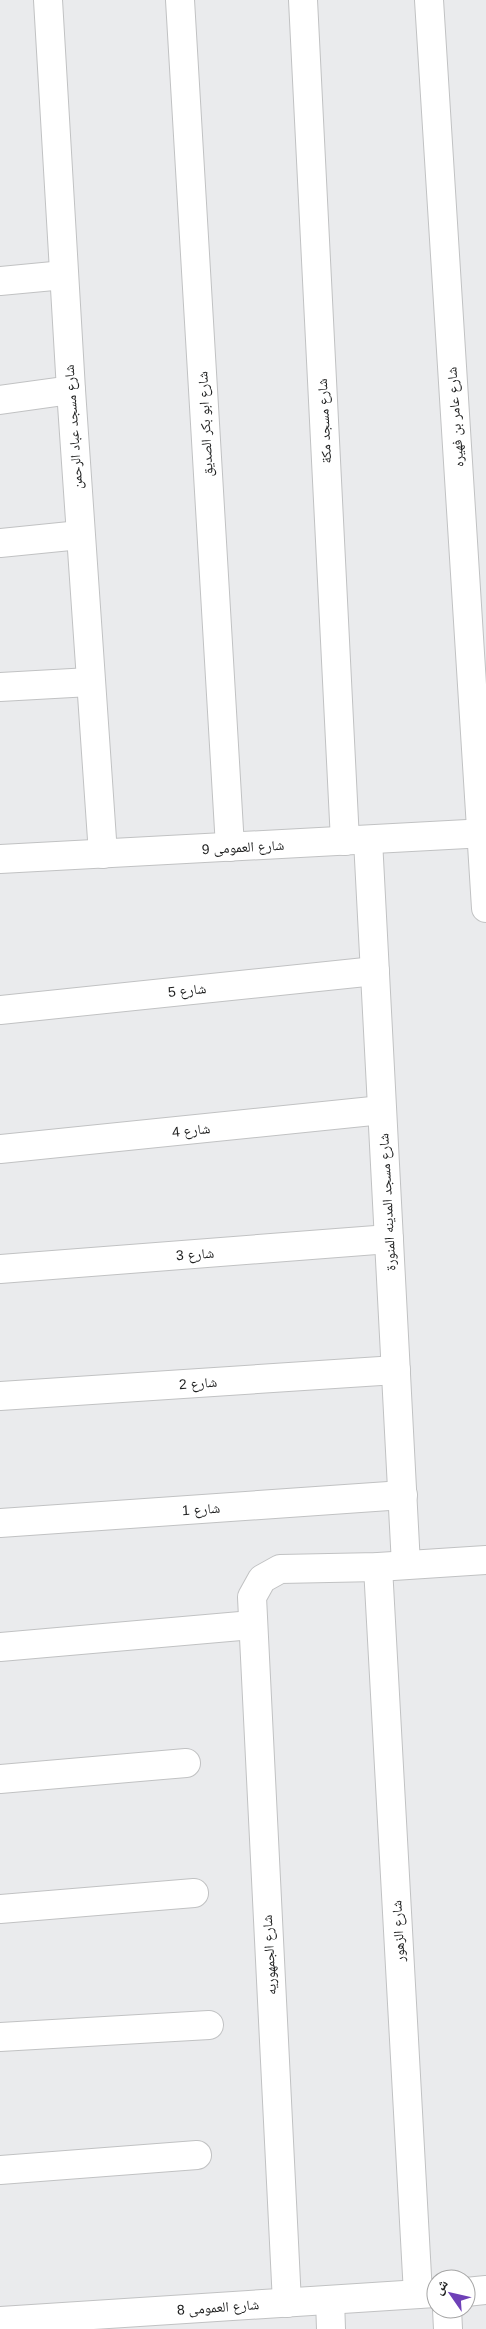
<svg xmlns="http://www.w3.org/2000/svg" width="486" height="2329" viewBox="0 0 486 2329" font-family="Helvetica,'Noto Naskh Arabic',sans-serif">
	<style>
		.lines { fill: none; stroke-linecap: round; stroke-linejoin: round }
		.street-casing { stroke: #c1c2c3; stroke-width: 30 }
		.street { stroke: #fff; stroke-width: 28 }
		.labels { text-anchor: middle; stroke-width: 5; stroke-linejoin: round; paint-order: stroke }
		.street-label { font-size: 14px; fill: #1e1f1f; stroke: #fff }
	</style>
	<rect width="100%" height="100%" fill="#eaebed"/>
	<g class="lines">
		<!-- street casing -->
		<g class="street-casing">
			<g id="street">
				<polyline points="48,0 71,390 103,854"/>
				<polyline points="180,0 230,847"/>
				<polyline points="303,0 345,841"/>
				<polyline points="429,0 486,908"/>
				<polyline points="0,281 64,275"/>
				<polyline points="0,400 71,390"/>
				<polyline points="0,543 80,535"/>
				<polyline points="0,687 90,682"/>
				<polyline points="368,840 406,1565"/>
				<polyline points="0,859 486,833"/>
				<polyline points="0,1010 375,971"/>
				<polyline points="0,1149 382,1110"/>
				<polyline points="0,1269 389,1239"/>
				<polyline points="0,1396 396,1370"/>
				<polyline points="0,1523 403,1495"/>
				<polyline points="378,1567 418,2294"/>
				<polyline points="0,1647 252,1625"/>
				<polyline points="0,1779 186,1763"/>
				<polyline points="0,1909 194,1893"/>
				<polyline points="0,2037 209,2025"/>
				<polyline points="0,2170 197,2155"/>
				<polyline points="466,2292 486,2290"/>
				<polyline points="330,2300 331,2329"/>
				<polyline points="287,2303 252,1597 262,1579 280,1569 378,1567 486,1560"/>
				<polyline points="447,2309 448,2329"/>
				<polyline points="0,2321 435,2293"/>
			</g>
		</g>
		<!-- street -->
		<use href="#street" class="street"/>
	</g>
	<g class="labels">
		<!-- street labels -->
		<g class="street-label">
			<text transform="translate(455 417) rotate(-94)" y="5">شارع عامر بن فهيره</text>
			<text transform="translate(324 421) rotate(-93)" y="5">شارع مسجد مكة</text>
			<text transform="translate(205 424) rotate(-93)" y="5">شارع ابو بكر الصديق</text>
			<text transform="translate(73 427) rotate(-94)" y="5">شارع مسجد عباد الرحمن</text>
			<text transform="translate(243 847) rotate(-3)" y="5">شارع العمومى 9</text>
			<text transform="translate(187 990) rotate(-6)" y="5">شارع 5</text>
			<text transform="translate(191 1130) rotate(-6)" y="5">شارع 4</text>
			<text transform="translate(387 1202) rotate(-93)" y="5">شارع مسجد المدينه المنورة</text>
			<text transform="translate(195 1254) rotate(-4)" y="5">شارع 3</text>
			<text transform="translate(198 1383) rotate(-4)" y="5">شارع 2</text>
			<text transform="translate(201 1509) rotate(-4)" y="5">شارع 1</text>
			<text transform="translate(398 1931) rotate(-93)" y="5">شارع الزهور</text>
			<text transform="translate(269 1955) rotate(-93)" y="5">شارع الجمهوريه</text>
			<text transform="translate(218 2307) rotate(-4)" y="5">شارع العمومى 8</text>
		</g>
	</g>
	<!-- north arrow -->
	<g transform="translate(451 2294) rotate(304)"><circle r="24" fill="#ffffff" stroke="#a5a5a5"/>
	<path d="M0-4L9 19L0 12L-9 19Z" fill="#6e40b7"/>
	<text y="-8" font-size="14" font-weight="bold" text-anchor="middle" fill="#1e1f1f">ش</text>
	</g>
</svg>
